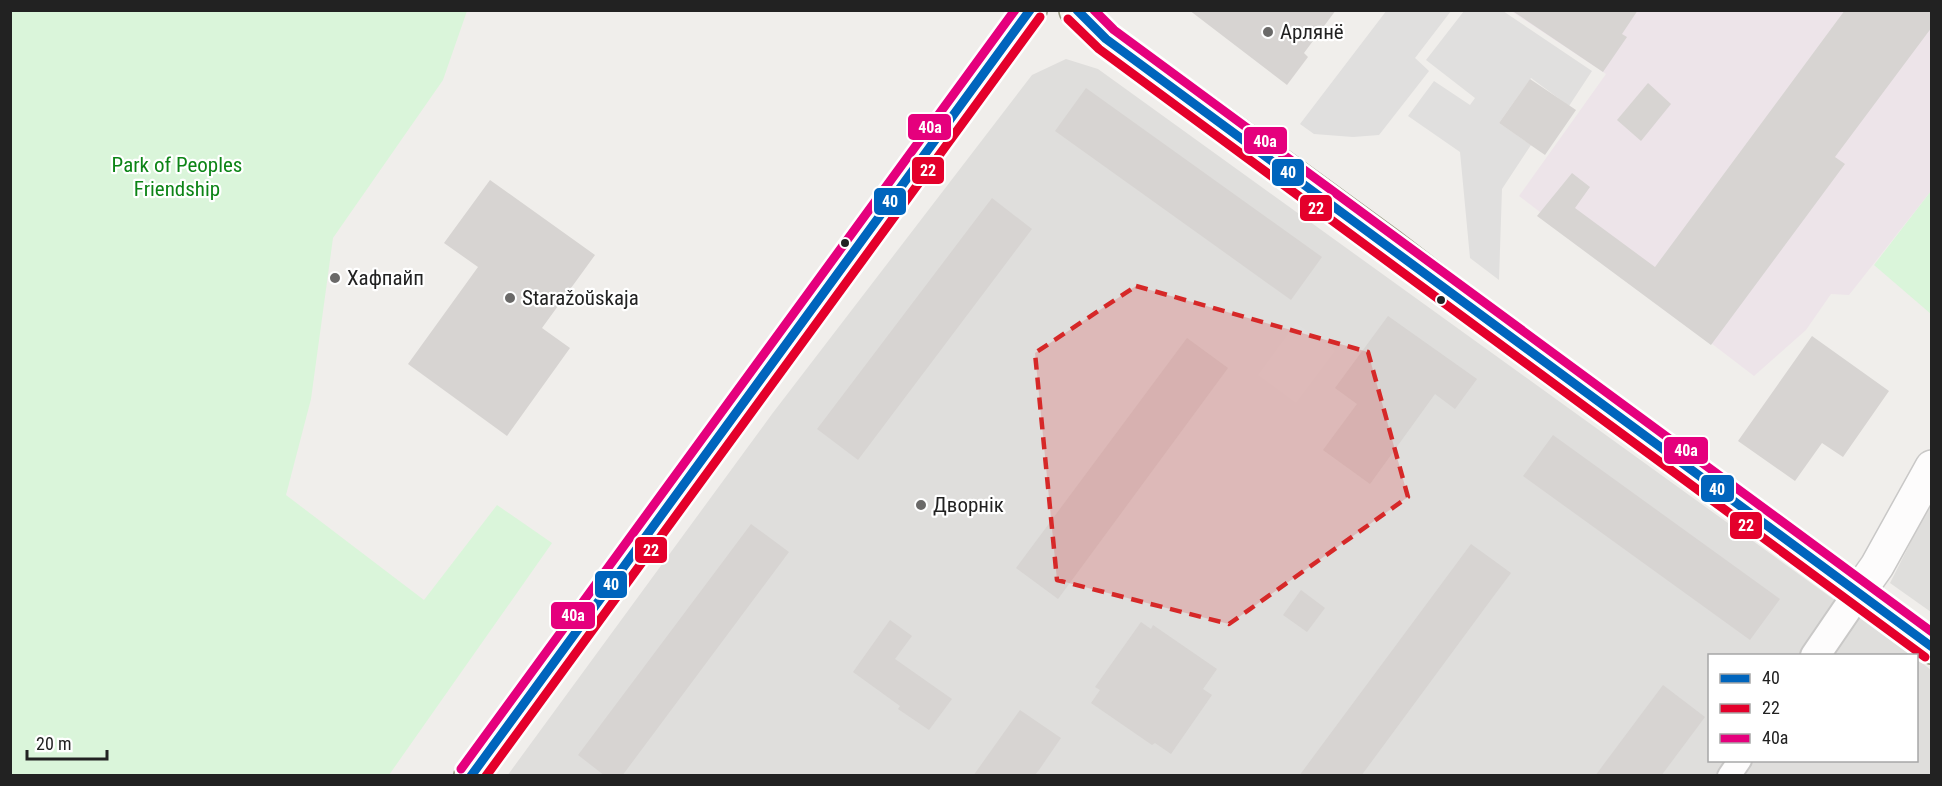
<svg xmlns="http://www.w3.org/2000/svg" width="1942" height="786" viewBox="0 0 1942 786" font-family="'Roboto Condensed',sans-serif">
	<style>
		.residential { fill: #dfdedc }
		.industrial { fill: #ede4e9 }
		.park { fill: #daf5da }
		.parking { fill: #e0dfde }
		.building { fill: #d7d4d2 }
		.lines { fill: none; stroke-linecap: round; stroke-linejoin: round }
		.pedestrian-casing { stroke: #c9c8c7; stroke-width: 26 }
		.minor-casing { stroke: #c9c8c7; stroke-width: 32 }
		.tertiary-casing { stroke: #c9c8c7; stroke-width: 36 }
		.secondary-casing { stroke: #999a82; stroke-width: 36 }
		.pedestrian { stroke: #fdfcfc; stroke-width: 22 }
		.minor { stroke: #fdfcfc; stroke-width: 28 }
		.tertiary { stroke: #fdfcfc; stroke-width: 33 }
		.secondary { stroke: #f4f4ed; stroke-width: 33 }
		.bus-1-casing { stroke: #fff; stroke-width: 14 }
		.bus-2-casing { stroke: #fff; stroke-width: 14 }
		.bus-3-casing { stroke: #fff; stroke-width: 14 }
		.bus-1 { stroke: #0065bd; stroke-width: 9 }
		.bus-2 { stroke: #e4002b; stroke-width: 9 }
		.bus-3 { stroke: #e5007d; stroke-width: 9 }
		.marked { fill: #d62828; fill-opacity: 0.2; stroke: #d62828; stroke-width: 4.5; stroke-dasharray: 12 8; stroke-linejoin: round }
		.poi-dot { fill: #6a6968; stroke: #fff; stroke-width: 2 }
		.bus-dot { fill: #222; stroke: #fff; stroke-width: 2 }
		.labels { text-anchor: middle; stroke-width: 4.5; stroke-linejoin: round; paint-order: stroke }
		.poi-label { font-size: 21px; fill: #222; stroke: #fff; text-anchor: start }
		.park-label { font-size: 21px; fill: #0c8416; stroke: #fff }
		.line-badge { stroke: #fff; stroke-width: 2 }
		.badge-label { font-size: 16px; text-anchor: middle; font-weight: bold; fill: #fff }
	</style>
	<rect width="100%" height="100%" fill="#f0eeeb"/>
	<!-- residential -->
	<g class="residential">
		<polygon points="1066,59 1098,69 1911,655 1710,656 1710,760 1916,760 1917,659 1931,670 1931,775 507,776 772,414 1032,75"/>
		<polygon points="1931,502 1932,612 1931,612 1890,583"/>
	</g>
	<!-- industrial -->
	<polygon class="industrial" points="1511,11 1931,11 1931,191 1849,295 1831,294 1806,330 1754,376 1519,196 1606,74"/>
	<!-- park -->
	<g class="park">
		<polygon points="10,11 467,11 443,80 333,238 311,399 286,495 424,600 497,505 552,543 389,775 11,775"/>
		<polygon points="1931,191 1931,314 1874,265"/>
	</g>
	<!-- parking -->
	<g class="parking">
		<polygon points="1387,10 1451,11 1415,58 1429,71 1379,135 1353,137 1314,134 1300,124"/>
		<polygon points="1464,11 1503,11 1592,71 1569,106 1531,78 1499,123 1531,145 1502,189 1499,280 1470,258 1460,152 1408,116 1434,81 1470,105 1475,98 1426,60"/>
		<polygon points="1296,323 1335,351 1296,403 1258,375"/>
	</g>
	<!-- building -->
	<g class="building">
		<polygon points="1189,10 1336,10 1304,53 1308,57 1287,85"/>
		<polygon points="1511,10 1638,10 1622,34 1627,37 1603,72"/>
		<polygon points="1845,10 1932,10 1932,27 1835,157 1845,164 1711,345 1537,216 1572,173 1590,187 1575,208 1655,267"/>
		<polygon points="1530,79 1576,110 1545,155 1499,123"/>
		<polygon points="1648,83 1671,104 1641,141 1617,120"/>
		<polygon points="1086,88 1322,257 1291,300 1055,131"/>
		<polygon points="490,180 595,255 542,328 570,348 507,436 408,364 478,267 444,243"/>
		<polygon points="992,198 1032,229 858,460 817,429"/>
		<polygon points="1388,316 1477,379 1455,409 1435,394 1370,484 1323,450 1357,404 1335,388"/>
		<polygon points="1812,336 1889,391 1843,457 1822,443 1795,481 1738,441"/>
		<polygon points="1187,338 1228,368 1058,599 1016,568"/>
		<polygon points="1553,435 1780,599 1750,640 1523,476"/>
		<polygon points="751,524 789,552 622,776 605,776 578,755"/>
		<polygon points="1471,544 1511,573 1493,597 1361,776 1299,776"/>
		<polygon points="1301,590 1325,608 1307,632 1283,615"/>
		<polygon points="890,620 912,636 895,659 952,699 929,730 898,709 900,706 853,672"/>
		<polygon points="1141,622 1151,629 1153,625 1217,669 1203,689 1212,695 1171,754 1155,743 1152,745 1091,703 1100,690 1095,687"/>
		<polygon points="1663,685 1705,717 1661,776 1595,776"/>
		<polygon points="1020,710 1061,738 1039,770 1034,776 973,776"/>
	</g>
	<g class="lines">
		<!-- pedestrian casing -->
		<g class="pedestrian-casing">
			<polyline id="pedestrian" points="1729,776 1740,760"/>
		</g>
		<!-- minor casing -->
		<g class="minor-casing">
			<polyline id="minor" points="1815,656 1858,593"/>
		</g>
		<!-- tertiary casing -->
		<g class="tertiary-casing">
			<polyline id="tertiary" points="1858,593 1877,566 1932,467"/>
		</g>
		<!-- secondary casing -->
		<g class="secondary-casing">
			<g id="secondary">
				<polyline points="1076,10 1106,39 1389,245 1471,308 1932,647"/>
				<polyline points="471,776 1030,10"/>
			</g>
		</g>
		<!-- pedestrian -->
		<use href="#pedestrian" class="pedestrian"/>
		<!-- minor -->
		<use href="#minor" class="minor"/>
		<!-- tertiary -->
		<use href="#tertiary" class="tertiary"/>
		<!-- secondary -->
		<use href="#secondary" class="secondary"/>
		<!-- bus-1 casing -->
		<g class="bus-1-casing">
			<g id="bus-1">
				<path d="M1077,10L1106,39C1382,240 1656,444 1932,647"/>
				<polyline points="471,776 1030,10"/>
			</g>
		</g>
		<!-- bus-2 casing -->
		<g class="bus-2-casing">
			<g id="bus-2">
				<path d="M1068,19L1099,49C1375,250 1649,454 1925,657"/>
				<polyline points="486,776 1040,17"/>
			</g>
		</g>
		<!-- bus-3 casing -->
		<g class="bus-3-casing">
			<g id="bus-3">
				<path d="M1094,10L1114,30C1387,229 1659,431 1932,632"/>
				<polyline points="461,769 1015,10"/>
			</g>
		</g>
		<!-- bus-1 -->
		<use href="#bus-1" class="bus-1"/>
		<!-- bus-2 -->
		<use href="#bus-2" class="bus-2"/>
		<!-- bus-3 -->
		<use href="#bus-3" class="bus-3"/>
	</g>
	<!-- marked area -->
	<path class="marked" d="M1136,286L1368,352L1408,497L1229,624L1057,580L1035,353Z"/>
	<!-- markers -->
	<g class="poi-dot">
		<circle cx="1268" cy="32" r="6"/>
		<circle cx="335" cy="278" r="6"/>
		<circle cx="510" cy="298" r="6"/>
		<circle cx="921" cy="505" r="6"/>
	</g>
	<g class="bus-dot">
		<circle cx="845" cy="243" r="5"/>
		<circle cx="1441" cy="300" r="5"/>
	</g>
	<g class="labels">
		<!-- poi labels -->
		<g class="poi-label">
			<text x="1280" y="39">Арлянё</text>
			<text x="347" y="285">Хафпайп</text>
			<text x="522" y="305">Staražoŭskaja</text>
			<text x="933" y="512">Дворнік</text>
		</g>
		<!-- park labels -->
		<g class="park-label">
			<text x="177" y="172">Park of Peoples<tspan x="177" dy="24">Friendship</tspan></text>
		</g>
	</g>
	<g class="line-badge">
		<rect x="907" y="113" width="45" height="28" rx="6" fill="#e5007d"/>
		<rect x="1243" y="126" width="45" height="29" rx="6" fill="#e5007d"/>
		<rect x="911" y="156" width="34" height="29" rx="6" fill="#e4002b"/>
		<rect x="1271" y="158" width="34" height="29" rx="6" fill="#0065bd"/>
		<rect x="873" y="187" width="34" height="29" rx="6" fill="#0065bd"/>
		<rect x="1299" y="194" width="34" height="28" rx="6" fill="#e4002b"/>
		<rect x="1663" y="436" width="46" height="29" rx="6" fill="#e5007d"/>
		<rect x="1700" y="474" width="35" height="29" rx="6" fill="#0065bd"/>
		<rect x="1729" y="511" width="34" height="29" rx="6" fill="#e4002b"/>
		<rect x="634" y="536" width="34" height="28" rx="6" fill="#e4002b"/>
		<rect x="594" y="570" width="34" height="29" rx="6" fill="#0065bd"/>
		<rect x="550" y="601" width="46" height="29" rx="6" fill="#e5007d"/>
	</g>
	<g class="badge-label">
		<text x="930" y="133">40а</text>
		<text x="1265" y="147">40а</text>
		<text x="928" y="176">22</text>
		<text x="1288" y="178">40</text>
		<text x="890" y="207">40</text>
		<text x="1316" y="214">22</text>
		<text x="1686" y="456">40а</text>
		<text x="1717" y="495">40</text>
		<text x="1746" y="531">22</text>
		<text x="651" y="556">22</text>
		<text x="611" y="590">40</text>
		<text x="573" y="621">40а</text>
	</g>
	<!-- border -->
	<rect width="1942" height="786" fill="none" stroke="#222222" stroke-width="24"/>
	<!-- legend -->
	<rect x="1708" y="654" width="210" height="108" fill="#ffffff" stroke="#a7a7a7" stroke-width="1.5"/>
	<rect x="1720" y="674" width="30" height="9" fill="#0065bd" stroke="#a7a7a7" stroke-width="1.5"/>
	<text x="1762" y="684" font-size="18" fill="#222222">40</text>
	<rect x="1720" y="704" width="30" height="9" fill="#e4002b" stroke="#a7a7a7" stroke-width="1.5"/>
	<text x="1762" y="714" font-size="18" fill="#222222">22</text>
	<rect x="1720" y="734" width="30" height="9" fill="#e5007d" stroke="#a7a7a7" stroke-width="1.5"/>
	<text x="1762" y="744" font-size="18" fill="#222222">40а</text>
	<!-- scale -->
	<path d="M27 750v9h80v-9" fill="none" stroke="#222222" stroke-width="3"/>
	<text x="36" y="750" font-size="18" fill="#222222" stroke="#ffffff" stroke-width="4.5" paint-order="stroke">20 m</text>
</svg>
